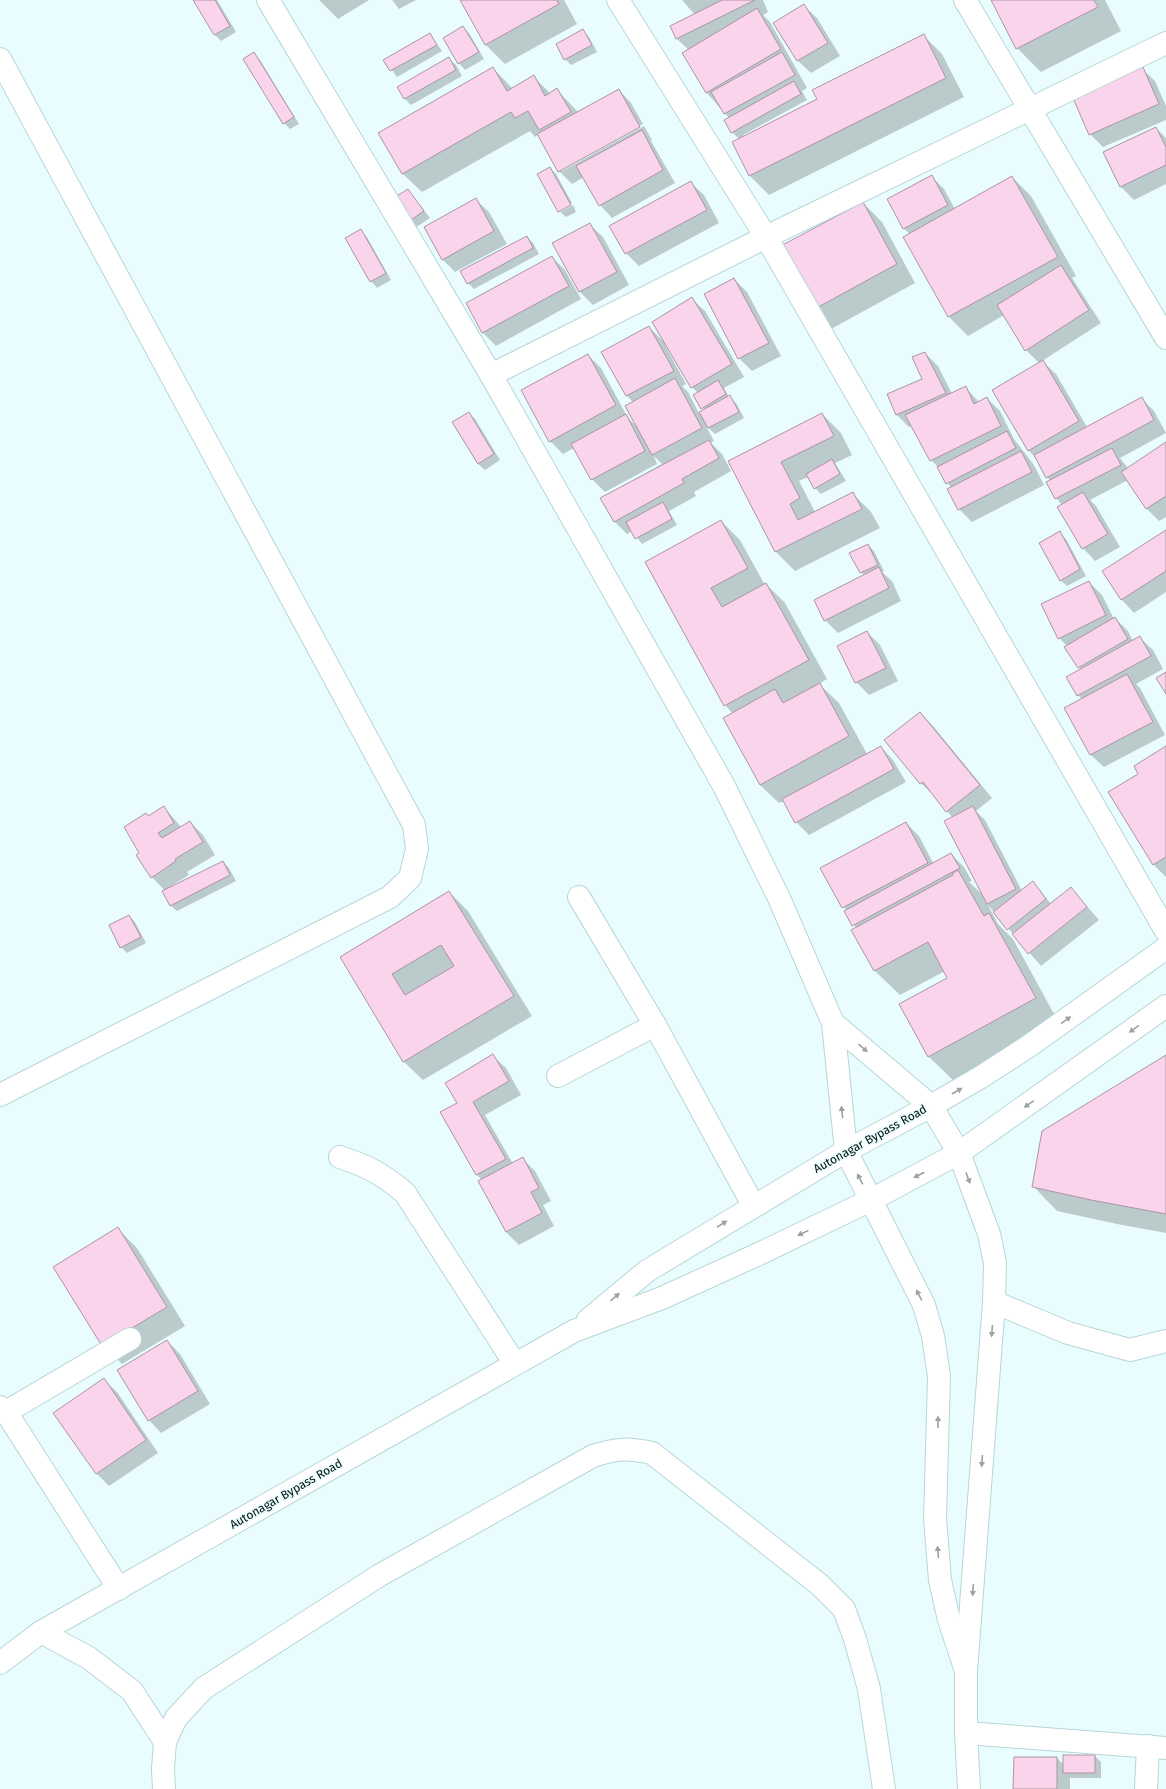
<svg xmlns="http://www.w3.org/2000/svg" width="1166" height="1789" viewBox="0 0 1166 1789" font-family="'Fira Sans',sans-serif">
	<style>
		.shadow { fill: #0003; fill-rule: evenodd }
		.building { fill: #fad3ec; stroke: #ab95a3; fill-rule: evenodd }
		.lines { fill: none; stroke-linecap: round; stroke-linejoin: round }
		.minor-casing { stroke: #b7d6d8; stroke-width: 24 }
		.major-casing { stroke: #b7d6d8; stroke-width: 24 }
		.minor { stroke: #fff; stroke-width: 22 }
		.major { stroke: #fff; stroke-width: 22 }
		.oneway { fill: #9ca1a1 }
		.labels { text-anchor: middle; stroke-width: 3.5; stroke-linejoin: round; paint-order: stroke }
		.street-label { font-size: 12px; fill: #081314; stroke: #eafdfe }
	</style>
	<rect width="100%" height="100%" fill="#eafdfe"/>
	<!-- shadow -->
	<g class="shadow">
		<polygon points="195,0 217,0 236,32 221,41 215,35"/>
		<polygon points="319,0 369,0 338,19"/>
		<polygon points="392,0 416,0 399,9"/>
		<polygon points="461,0 564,0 577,24 505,64 486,45"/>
		<polygon points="682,0 763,0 768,12 763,15 770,22 807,88 802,91 807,100 743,135 744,137 819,100 923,35 942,54 964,97 769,195 750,176 733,143 739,139 732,132 729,118 707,93 683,53 689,50 677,39 671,26 695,15"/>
		<polygon points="992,0 1105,0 1121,31 1041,72 1017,48"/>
		<polygon points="804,6 817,18 840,56 811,73 798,61 775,23"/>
		<polygon points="463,27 469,33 484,59 465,70 459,63"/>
		<polygon points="583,30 589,37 597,52 571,65 565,59"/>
		<polygon points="430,34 442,51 397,77 385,60"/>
		<polygon points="254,54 260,60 299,124 290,129 284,123"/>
		<polygon points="449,59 456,65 462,76 411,105 405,99 398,88"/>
		<polygon points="493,68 512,88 533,76 551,94 557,90 578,112 619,90 631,103 643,124 562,169 562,171 644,126 652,140 651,141 675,183 612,218 600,205 584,177 572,184 559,171 538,134 535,137 530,131 422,192 403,174 379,133"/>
		<polygon points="1142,69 1155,81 1166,106 1166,120 1103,147 1090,134"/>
		<polygon points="1156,128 1166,138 1166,184 1134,200 1121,187 1105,152"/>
		<polygon points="550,168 556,174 572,203 560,210 560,212 539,174"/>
		<polygon points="931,176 944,189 955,209 1012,177 1031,196 1076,276 1072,278 1101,323 1042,361 1056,374 1087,427 1141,398 1154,411 1166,433 1120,458 1128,468 1166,444 1166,517 1159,521 1147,509 1128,480 1090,500 1096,506 1120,547 1095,561 1083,548 1062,505 1056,498 1050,481 1037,459 1029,451 1040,364 1026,350 1004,315 968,336 949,317 904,237 910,234 904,229 888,199"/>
		<polygon points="691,183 704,195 719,223 639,266 626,253"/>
		<polygon points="408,190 430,218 415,228 409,222"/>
		<polygon points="476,200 489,212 507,244 455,272 442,259"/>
		<polygon points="863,203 882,222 915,283 831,329 812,310"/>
		<polygon points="573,205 576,212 566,217 560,212"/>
		<polygon points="590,225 603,237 629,285 593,305 580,292 554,244"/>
		<polygon points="361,231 367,237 391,280 377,288 371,281"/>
		<polygon points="527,237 533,243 539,254 474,289 468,283"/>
		<polygon points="552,257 565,270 581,299 496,346 483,333 467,303"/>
		<polygon points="734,279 747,292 781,356 752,371 739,358"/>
		<path d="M692,299L705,311L744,377L724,388L729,397L736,403L744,418L715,434L706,426L714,441L711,443L722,454L731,471L694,492L696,496L669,511L677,525L642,544L632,531L627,534L614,521L601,498L662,464L654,456L657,464L605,492L592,479L574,448L563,454L550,441L588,355L601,368L628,418L636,426L633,402L627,396L603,352L649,327L664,342ZM665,345H666L692,387L698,393L704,410L699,413L688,392L682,386L686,384Z"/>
		<polygon points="925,353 938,366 952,394 966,388 979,402 987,398 1000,411 1014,439 1034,465 1044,485 972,522 959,509 951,488 940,469 931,460 912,426 909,427 896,414 923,380"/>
		<polygon points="468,413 475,419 500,460 485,470 478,464 453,423"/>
		<polygon points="822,414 841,433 852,455 835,463 846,481 821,494 815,488 808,477 799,481 815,512 852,493 871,512 880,528 795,571 776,552 730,461"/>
		<polygon points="721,521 740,540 765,585 766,584 785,603 827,679 819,684 839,703 867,754 881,747 893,760 906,782 809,835 796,822 784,801 779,803 760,785 733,714 725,705 646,562"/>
		<polygon points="1166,531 1166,592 1134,613 1122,600 1103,571"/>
		<polygon points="1059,533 1066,539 1086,576 1067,586 1060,580"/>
		<polygon points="868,545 874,551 884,571 882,572 892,581 901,601 838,633 825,620 864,576 851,554"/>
		<polygon points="1089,582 1102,595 1114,619 1115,618 1128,631 1133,641 1140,638 1153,650 1163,669 1136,684 1140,688 1165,735 1104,767 1091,755 1066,708 1082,699 1078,695 1081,670 1066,647 1067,646 1059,638"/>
		<polygon points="867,632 880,645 898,681 869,695 856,682"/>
		<polygon points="920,713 933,726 992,798 976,811 985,820 1022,891 1039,889 1051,904 1071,888 1099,920 1041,966 988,905 998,924 1013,939 1059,1023 954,1081 929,1057 900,1004 949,978 945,971 900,995 875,971 852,930 856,928 822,868 906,823 919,836 933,863 951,854 964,867 972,881 969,882 983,895 953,818 934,796 921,783"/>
		<polygon points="1166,747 1166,877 1154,865 1109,793 1140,774"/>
		<polygon points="164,807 181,827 190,822 203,835 215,855 187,872 189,875 168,888 169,889 223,862 229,868 236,881 177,911 170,905 165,891 152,877 140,853 148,817"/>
		<polygon points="449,892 468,911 532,1016 423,1080 404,1062 341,957"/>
		<polygon points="129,916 135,922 146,943 127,953 121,947"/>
		<polygon points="493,1056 506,1068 521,1095 485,1115 513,1164 522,1158 535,1171 551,1201 543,1205 554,1226 519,1245 506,1232 479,1181 482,1180 477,1175 441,1113 458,1103"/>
		<polygon points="1166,1057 1166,1233 1117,1224 1057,1211 1033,1186"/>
		<polygon points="118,1229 137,1248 185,1326 122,1364 103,1345"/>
		<polygon points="167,1341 180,1354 210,1404 161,1433 149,1420"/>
		<polygon points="104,1380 117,1392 158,1453 109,1486 96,1473"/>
		<polygon points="1095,1756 1101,1762 1101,1778 1070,1778 1070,1789 1014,1789 1015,1758 1057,1758 1064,1765"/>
	</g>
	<!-- building -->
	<g class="building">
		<polygon points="193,0 215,0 230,26 214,35"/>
		<polygon points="460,0 557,0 559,4 485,45"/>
		<polygon points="722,0 755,0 676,39 670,26"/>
		<polygon points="991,0 1094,0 1098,7 1016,49"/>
		<polygon points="804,4 828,43 797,61 773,23"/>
		<polygon points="757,8 781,49 706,93 682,53"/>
		<polygon points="463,26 479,52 458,64 443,38"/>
		<polygon points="583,29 592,45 564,60 556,44"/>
		<polygon points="430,33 437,45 390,71 383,60"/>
		<polygon points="924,34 946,78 749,176 732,142 817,99 812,90"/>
		<polygon points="254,52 294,117 283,124 243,59"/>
		<polygon points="782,52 795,75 724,114 711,92"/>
		<polygon points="449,57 456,70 404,99 397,87"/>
		<polygon points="493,67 507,91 534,75 545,96 557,88 571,112 539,130 528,111 515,118 511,112 402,174 378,133"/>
		<polygon points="1143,67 1159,104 1089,135 1073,98"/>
		<polygon points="794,81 801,94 731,133 724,120"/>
		<polygon points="619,89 640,127 558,172 537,134"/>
		<polygon points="1156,127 1166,147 1166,165 1120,187 1103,152"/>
		<polygon points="642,130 663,170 599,206 576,166"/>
		<polygon points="550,167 571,205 558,212 537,174"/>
		<polygon points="932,175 948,205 903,229 887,199"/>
		<polygon points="1012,176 1058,257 948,317 903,237"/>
		<polygon points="691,181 707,210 625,254 609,226"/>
		<polygon points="408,189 424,211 408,222 392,199"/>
		<polygon points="476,198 494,231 442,260 424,227"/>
		<polygon points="863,202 897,264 811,311 777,248"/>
		<polygon points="590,223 617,272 579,292 552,243"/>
		<polygon points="361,229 386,273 370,282 345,238"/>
		<polygon points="527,236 533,248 467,284 460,271"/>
		<polygon points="552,256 569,286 482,333 466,303"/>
		<polygon points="1061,265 1089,310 1025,351 997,305"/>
		<polygon points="734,278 769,343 738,359 704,294"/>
		<polygon points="692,297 732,364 691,388 652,322"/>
		<polygon points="649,326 674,371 626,396 601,352"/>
		<polygon points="925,352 946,393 896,415 887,394 922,379 912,357"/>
		<polygon points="588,354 616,405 549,442 521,390"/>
		<polygon points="1043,360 1079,421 1028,451 992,390"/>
		<polygon points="675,378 702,428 652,455 625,406"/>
		<polygon points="718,380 726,394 701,409 693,395"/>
		<polygon points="966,386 974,404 987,397 1001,426 930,461 905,415"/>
		<polygon points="730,395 739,412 708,428 699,412"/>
		<polygon points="1142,397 1154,420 1046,478 1034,455"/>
		<polygon points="469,412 494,454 478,464 452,422"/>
		<polygon points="822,413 834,436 781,462 800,498 790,504 798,520 853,492 862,509 775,552 728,461"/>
		<polygon points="626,414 645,451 591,480 571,444"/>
		<polygon points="1007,431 1016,448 946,484 937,467"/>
		<polygon points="709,440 719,458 682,479 684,483 614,522 600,498"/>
		<polygon points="1166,442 1166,496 1146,509 1121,472"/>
		<polygon points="1112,448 1121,465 1055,499 1046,482"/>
		<polygon points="1021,451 1032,472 958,510 947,489"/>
		<polygon points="832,459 840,474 814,489 806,474"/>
		<polygon points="1083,492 1108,534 1082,549 1057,507"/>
		<polygon points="663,502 672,519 635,539 626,522"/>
		<polygon points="721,520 748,568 711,588 722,607 766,583 809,660 724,706 645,562"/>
		<polygon points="1166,530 1166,571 1121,600 1102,571"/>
		<polygon points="1060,531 1080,569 1060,581 1039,543"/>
		<polygon points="868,544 878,565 860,573 849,553"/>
		<polygon points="879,567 889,588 824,621 814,600"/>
		<polygon points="1089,581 1106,615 1058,639 1041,604"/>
		<polygon points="1115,617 1128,639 1078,668 1064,647"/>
		<polygon points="867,631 886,668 855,683 837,646"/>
		<polygon points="1140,636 1151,656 1077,696 1066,677"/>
		<polygon points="1166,672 1166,694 1156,678"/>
		<polygon points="1127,674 1153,722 1090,755 1064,708"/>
		<polygon points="820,683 849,736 760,785 723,718 775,689 783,703"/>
		<polygon points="920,712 980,785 946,812 923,782 920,784 884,740"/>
		<polygon points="881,746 894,769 795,823 782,799"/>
		<polygon points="1166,746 1166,857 1153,865 1108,792 1138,774 1134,766"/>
		<polygon points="164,806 174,823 158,833 162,838 190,821 203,842 175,859 176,861 151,878 136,855 139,853 124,827 146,813 148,816"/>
		<polygon points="973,806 1016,889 987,904 944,821"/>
		<polygon points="906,822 928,863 842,908 820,868"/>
		<polygon points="951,853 960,868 852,926 844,911"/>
		<polygon points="223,861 230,875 170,906 162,891"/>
		<polygon points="958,870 984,916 989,913 1036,998 928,1057 899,1004 947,978 928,942 874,971 851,930 953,875 952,874"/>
		<polygon points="1033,881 1046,899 1007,930 993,912"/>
		<polygon points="1071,887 1087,907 1028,954 1012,934"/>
		<path d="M449,891L514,996L403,1062L340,957ZM441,945L454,966L405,995L392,974Z"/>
		<polygon points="129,915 141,937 120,948 109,925"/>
		<polygon points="493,1054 509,1081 473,1102 506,1159 476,1175 440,1112 457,1103 445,1083"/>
		<polygon points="1166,1055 1166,1214 1091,1200 1032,1187 1042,1131"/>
		<polygon points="523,1157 539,1188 531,1192 542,1213 506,1232 478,1181"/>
		<polygon points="118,1227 167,1307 102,1346 53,1267"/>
		<polygon points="167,1340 198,1391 148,1421 117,1370"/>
		<polygon points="104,1378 146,1440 96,1474 53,1413"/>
		<rect x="1063" y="1755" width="32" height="18"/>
		<polygon points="1014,1757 1057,1757 1057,1789 1013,1789"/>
	</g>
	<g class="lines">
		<!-- minor casing -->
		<g class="minor-casing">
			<g id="minor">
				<polyline points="268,0 491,375 724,786 779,898 833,1023 846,1151 924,1305 933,1336 939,1376 935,1519 940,1580 949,1620 966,1671"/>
				<polyline points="618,0 766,237 1166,931"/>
				<polyline points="965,0 1166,338"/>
				<polyline points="0,59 414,825 417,849 410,878 390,897 0,1095"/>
				<polyline points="491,375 766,237 1166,43"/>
				<polyline points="579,897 655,1025 753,1205"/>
				<polyline points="833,1023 931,1106 959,1153 989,1234 995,1263 994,1302 966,1671 966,1733 969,1789"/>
				<polyline points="558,1076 655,1025"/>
				<path d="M340,1157C369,1167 381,1173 405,1193L515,1364"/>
				<polyline points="994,1302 1068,1333 1130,1350 1166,1341"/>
				<polyline points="0,1407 6,1412 119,1589"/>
				<polyline points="6,1412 130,1339"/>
				<polyline points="41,1632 89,1658 132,1691 165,1742"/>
				<polyline points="966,1733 1166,1748"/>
				<path d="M164,1789L163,1769L165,1742L176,1718L204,1688L380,1575L593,1456C617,1448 628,1448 652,1453L820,1585L844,1609L855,1639L869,1689L884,1789"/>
				<polyline points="1146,1789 1148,1746"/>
			</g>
		</g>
		<!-- major casing -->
		<g class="major-casing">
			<g id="major">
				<polyline points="588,1320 647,1271 846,1151 931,1106 981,1077 1029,1046 1166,948"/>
				<polyline points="0,1663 41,1632 574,1331 662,1298 763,1252 871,1200 959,1153 1166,1006"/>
			</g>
		</g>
		<!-- minor -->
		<use href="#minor" class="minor"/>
		<!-- major -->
		<use href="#major" class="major"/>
	</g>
	<!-- one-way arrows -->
	<defs><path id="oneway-solid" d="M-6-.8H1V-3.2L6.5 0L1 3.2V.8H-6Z"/></defs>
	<g class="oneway">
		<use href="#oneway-solid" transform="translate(1066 1020) rotate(-36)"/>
		<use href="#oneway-solid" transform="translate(1134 1029) rotate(144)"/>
		<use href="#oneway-solid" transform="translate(863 1048) rotate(40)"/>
		<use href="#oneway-solid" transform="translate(957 1091) rotate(-30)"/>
		<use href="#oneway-solid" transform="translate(1029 1104) rotate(145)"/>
		<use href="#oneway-solid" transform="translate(842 1112) rotate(-96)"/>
		<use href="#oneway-solid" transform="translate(919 1175) rotate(152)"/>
		<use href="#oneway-solid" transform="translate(968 1178) rotate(70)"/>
		<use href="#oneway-solid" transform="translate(860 1179) rotate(-117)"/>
		<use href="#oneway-solid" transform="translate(722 1224) rotate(-32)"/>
		<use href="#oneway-solid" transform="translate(803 1233) rotate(154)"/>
		<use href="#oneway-solid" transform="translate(919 1295) rotate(-117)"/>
		<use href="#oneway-solid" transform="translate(615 1297) rotate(-40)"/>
		<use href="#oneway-solid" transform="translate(992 1331) rotate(94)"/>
		<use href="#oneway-solid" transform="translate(938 1422) rotate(-89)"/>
		<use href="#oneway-solid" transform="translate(982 1461) rotate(94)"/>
		<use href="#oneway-solid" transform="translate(938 1552) rotate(-95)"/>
		<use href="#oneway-solid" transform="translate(973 1590) rotate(94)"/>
	</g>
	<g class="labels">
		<!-- street labels -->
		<g class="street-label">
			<text transform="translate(870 1139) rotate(-29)" y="4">Autonagar Bypass Road</text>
			<text transform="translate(286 1494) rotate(-30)" y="4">Autonagar Bypass Road</text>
		</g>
	</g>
</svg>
